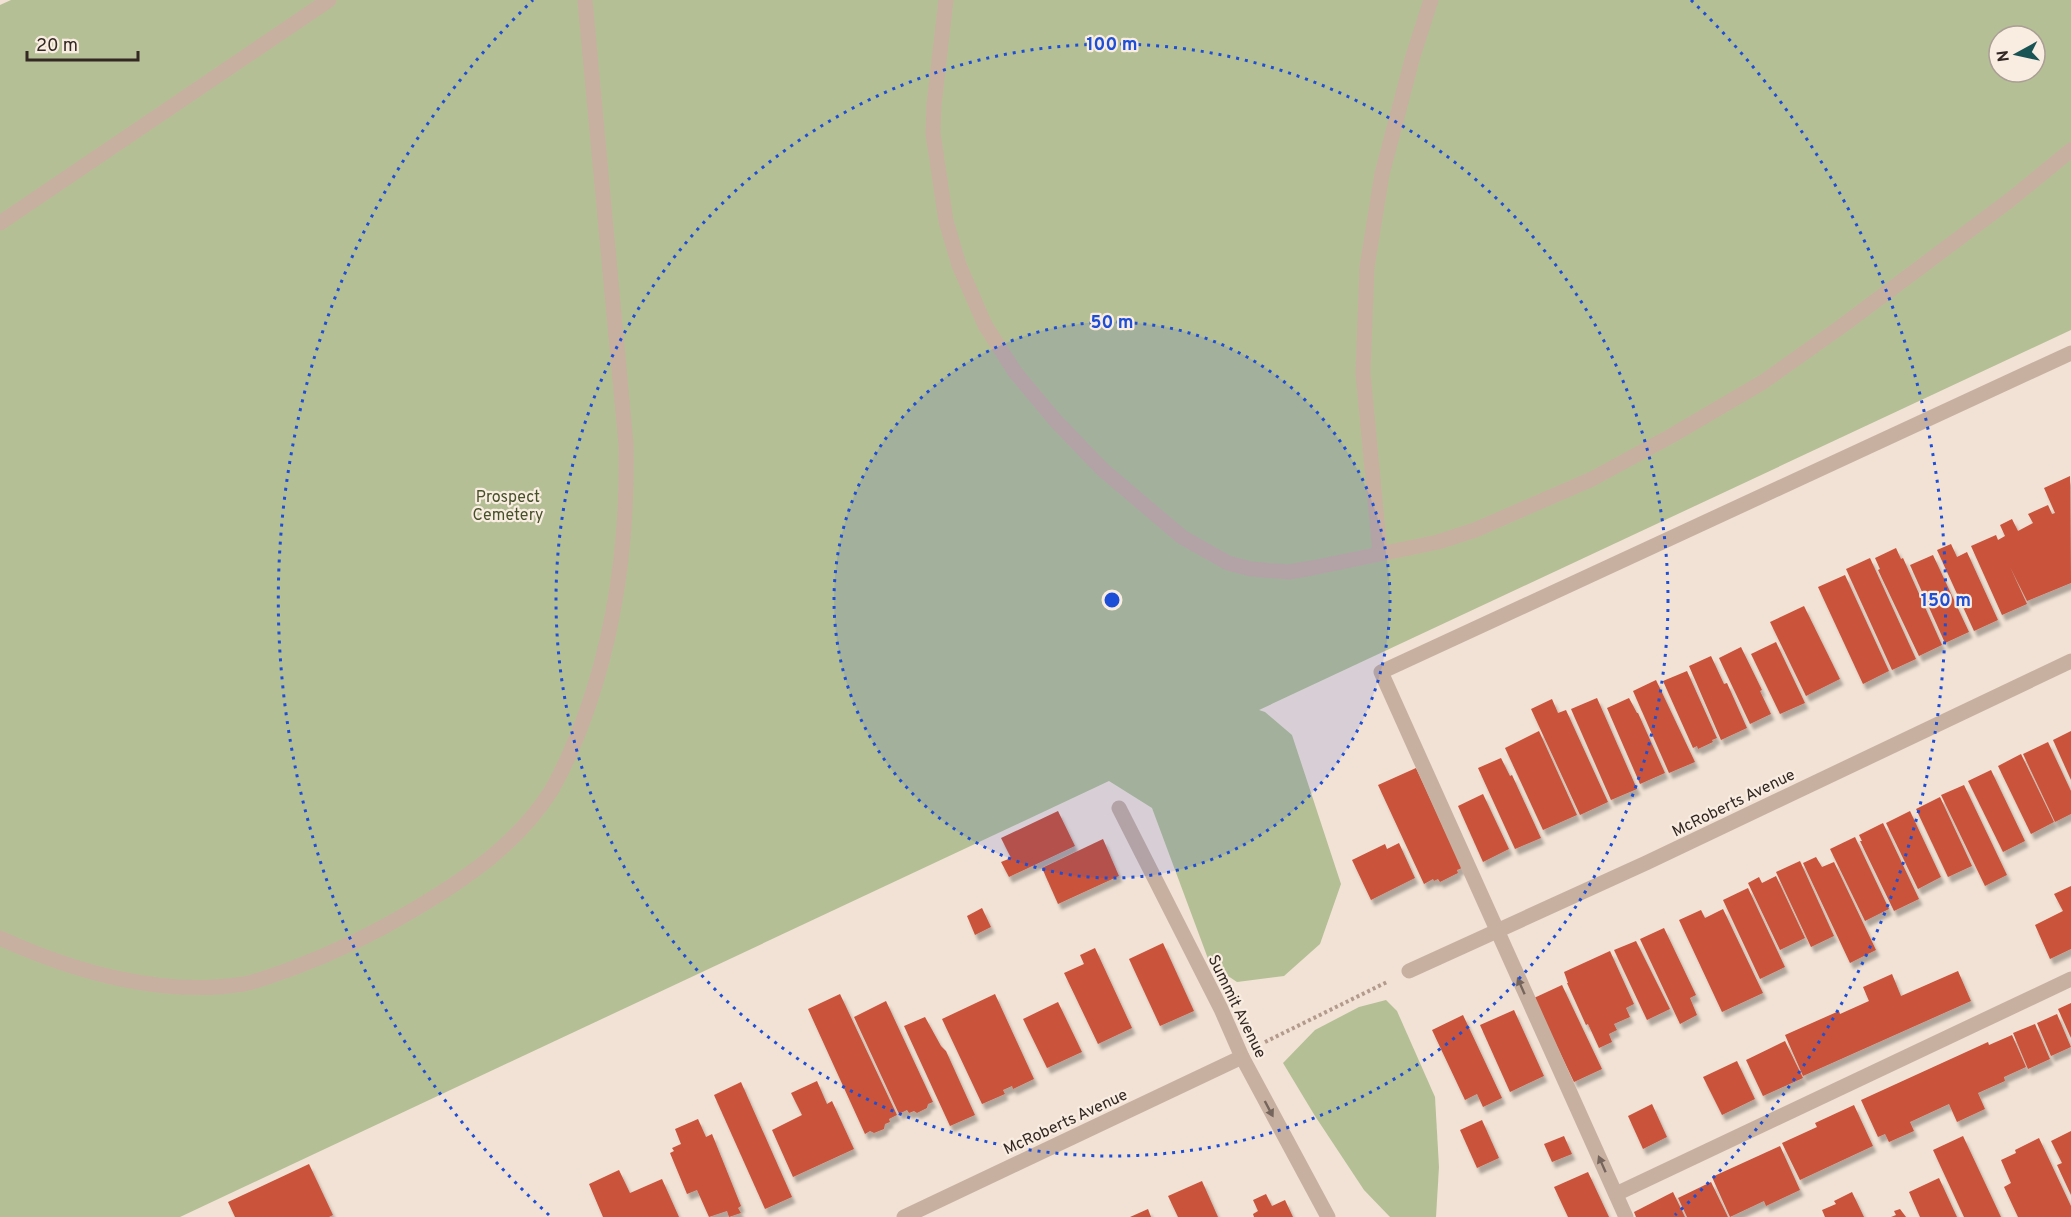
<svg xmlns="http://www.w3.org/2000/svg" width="2071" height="1217" viewBox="0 0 2071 1217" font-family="Overpass,sans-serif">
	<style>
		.green { fill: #b5bf95; fill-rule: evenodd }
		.building { fill: #c9523b; filter: url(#shadow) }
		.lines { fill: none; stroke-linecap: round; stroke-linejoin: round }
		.path { stroke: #b49a8c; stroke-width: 4; stroke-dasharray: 3 3; stroke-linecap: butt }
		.service { stroke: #c8b0a1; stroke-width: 15 }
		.minor { stroke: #c8b0a1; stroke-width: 15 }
		.oneway { fill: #76655c }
		.ring { fill: none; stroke: #1d4ed8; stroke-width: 3; stroke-dasharray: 3 6 }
		.labels { text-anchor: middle; stroke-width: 4.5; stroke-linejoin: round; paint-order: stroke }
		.park-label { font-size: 16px; fill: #455128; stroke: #f9ece1 }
		.street-label { font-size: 16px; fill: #332824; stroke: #f9ece1 }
		.centre { fill: #1d4ed8; stroke: #f9ece1; stroke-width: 3 }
		.ring-label { font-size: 18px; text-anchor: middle; font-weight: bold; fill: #1d4ed8; stroke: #f9ece1; stroke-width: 4.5; stroke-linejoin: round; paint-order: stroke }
	</style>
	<defs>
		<filter id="shadow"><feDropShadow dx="3.5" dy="6" stdDeviation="1.5" flood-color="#0004"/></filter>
	</defs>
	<rect width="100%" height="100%" fill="#f1e2d5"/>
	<!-- green -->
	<g class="green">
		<path d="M11,0H2071V330L1259,710L1265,712L1292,735L1341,884L1320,944L1284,976L1237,982L1210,964L1152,808L1109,781L180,1217H0V5ZM1999,36H2035V72H1999Z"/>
		<polygon points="1386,1000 1397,1011 1435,1097 1439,1167 1436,1217 1390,1217 1364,1190 1315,1116 1283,1063 1315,1030 1359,1007"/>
	</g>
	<!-- building -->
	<g class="building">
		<polygon points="2070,476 2071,583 2027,601 2010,567 2027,604 2002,615 1971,546 1996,535 1998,540 2005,536 2000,525 2012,519 2018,531 2033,523 2028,514 2048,505 2052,514 2055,513 2044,488"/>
		<polygon points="1951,544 1957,557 1967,552 1998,620 1974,631 1937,550"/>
		<polygon points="1896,548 1901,559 1903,558 1942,645 1919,656 1878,570 1880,569 1875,558"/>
		<polygon points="1933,555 1969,632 1945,643 1910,565"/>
		<polygon points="1870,558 1916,659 1892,670 1846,569"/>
		<polygon points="1845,575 1889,671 1863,684 1818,587"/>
		<polygon points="1804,606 1840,679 1806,696 1770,622"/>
		<polygon points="1776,642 1805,703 1780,714 1751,654"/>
		<polygon points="1741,647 1762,690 1760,691 1771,714 1750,724 1719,658"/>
		<polygon points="1711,656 1724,684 1727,683 1747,728 1721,740 1689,666"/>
		<polygon points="1687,671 1717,738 1712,740 1713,742 1698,749 1697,746 1693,748 1663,681"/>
		<polygon points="1656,680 1695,762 1669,773 1633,691"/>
		<polygon points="1597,698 1637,789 1611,800 1571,709"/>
		<polygon points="1629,698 1637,713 1638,713 1665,773 1640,784 1607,708"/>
		<polygon points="1552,699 1558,713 1566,710 1608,802 1580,815 1531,709"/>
		<polygon points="1539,731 1577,815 1543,830 1505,748"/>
		<polygon points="2071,731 2071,780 2053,740"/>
		<polygon points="2048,742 2071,791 2071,814 2055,822 2023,754"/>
		<polygon points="2021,754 2054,822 2031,834 1998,766"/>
		<polygon points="1501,758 1510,776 1512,775 1541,838 1515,849 1478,768"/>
		<polygon points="1416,768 1462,868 1457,870 1458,873 1440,882 1438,879 1434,881 1433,879 1424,884 1378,785"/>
		<polygon points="1991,770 2025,841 2003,852 1968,781"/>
		<polygon points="1964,785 2007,875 1985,886 1941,795"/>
		<polygon points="1483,794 1509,849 1483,862 1458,806"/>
		<polygon points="1940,797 1972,866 1948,877 1916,809"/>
		<polygon points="1058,811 1075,846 1009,877 1001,862 1011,858 1001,838"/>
		<polygon points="1910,811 1941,877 1918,889 1886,823"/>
		<polygon points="1883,823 1919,899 1894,911 1860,841 1862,841 1859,835"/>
		<polygon points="1855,837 1889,909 1865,921 1830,849"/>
		<polygon points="1103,839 1119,876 1058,904 1042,868"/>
		<polygon points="1399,843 1415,878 1371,900 1352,860 1385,844 1387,849"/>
		<polygon points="1816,857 1822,867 1834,862 1876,950 1850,963 1803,863"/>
		<polygon points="1800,861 1834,936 1811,947 1776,872"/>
		<polygon points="1776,876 1805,938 1780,950 1748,883 1759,877 1762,883"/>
		<polygon points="2071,886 2071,949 2050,959 2035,925 2063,911 2054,894"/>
		<polygon points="1748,888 1785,967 1760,979 1723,900"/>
		<polygon points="982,908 991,927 975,935 967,916"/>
		<polygon points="1723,909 1763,993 1722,1012 1679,920 1701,910 1705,918"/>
		<polygon points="1664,928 1696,995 1690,998 1697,1015 1680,1024 1640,939"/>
		<polygon points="1636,941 1670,1009 1647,1020 1614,950"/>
		<polygon points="1163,943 1194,1011 1160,1026 1129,959"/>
		<polygon points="1095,948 1132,1028 1098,1044 1064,973 1084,964 1080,955"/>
		<polygon points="1610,951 1634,1004 1626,1008 1630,1017 1614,1024 1617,1030 1609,1034 1612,1042 1599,1048 1588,1024 1586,1025 1567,983 1568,983 1564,972"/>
		<polygon points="1958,971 1971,1001 1803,1076 1785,1035 1839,1011 1840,1014 1869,1001 1863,987 1892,974 1901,996"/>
		<polygon points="1562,985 1602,1069 1574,1082 1534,998"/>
		<polygon points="840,994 897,1115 889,1119 890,1122 885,1124 884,1129 874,1133 870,1131 865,1134 808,1009"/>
		<polygon points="995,994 1034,1079 1013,1089 1012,1086 1003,1090 1005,1094 982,1104 942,1019"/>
		<polygon points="886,1001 933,1102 928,1104 927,1108 917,1113 914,1111 909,1113 907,1110 899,1114 854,1017"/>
		<polygon points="1058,1002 1082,1052 1047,1068 1023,1019"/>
		<polygon points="2071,1003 2071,1038 2058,1009"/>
		<polygon points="1514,1010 1544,1076 1510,1092 1480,1025"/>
		<polygon points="2057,1014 2071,1047 2051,1056 2037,1023"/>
		<polygon points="1463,1015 1502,1098 1483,1107 1477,1094 1465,1100 1432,1030"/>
		<polygon points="925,1017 941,1046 946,1051 975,1115 950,1126 904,1026"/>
		<polygon points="2035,1024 2050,1059 2028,1069 2013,1033"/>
		<polygon points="2012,1035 2026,1067 2004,1077 2005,1081 1978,1093 1985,1109 1957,1122 1949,1104 1910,1122 1914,1131 1889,1142 1885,1134 1878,1137 1861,1100 1988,1042 1989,1045"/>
		<polygon points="1785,1041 1803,1078 1763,1096 1746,1060"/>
		<polygon points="1737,1061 1755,1099 1722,1115 1703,1077"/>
		<polygon points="817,1081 827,1104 832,1101 854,1149 793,1177 772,1130 802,1115 791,1093"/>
		<polygon points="741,1082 792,1197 765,1209 714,1095"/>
		<polygon points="1652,1104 1667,1137 1643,1149 1628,1116"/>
		<polygon points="1854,1105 1873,1146 1800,1180 1782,1143 1817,1127 1815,1123"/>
		<polygon points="698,1119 706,1137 712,1134 741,1206 738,1208 741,1213 729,1217 727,1211 709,1217 697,1190 687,1194 670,1153 674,1151 672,1148 681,1144 675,1129"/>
		<polygon points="1482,1120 1499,1158 1477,1168 1460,1130"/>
		<polygon points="2071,1131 2071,1195 2057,1165 2062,1163 2051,1141"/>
		<polygon points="1564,1136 1572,1154 1552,1162 1544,1144"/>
		<polygon points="1963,1136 2001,1217 1964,1217 1933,1150"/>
		<polygon points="2039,1138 2071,1206 2071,1217 2018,1217 2004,1187 2011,1183 2001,1160 2016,1153 2015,1150"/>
		<polygon points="1780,1146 1800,1190 1766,1206 1764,1201 1730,1217 1712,1177"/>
		<polygon points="309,1164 333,1215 329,1217 235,1217 228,1202"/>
		<polygon points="619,1170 630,1193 662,1179 679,1217 603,1217 589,1184"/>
		<polygon points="1588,1172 1609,1217 1568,1217 1554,1187"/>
		<polygon points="1939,1178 1957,1217 1920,1217 1909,1192"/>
		<polygon points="1202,1181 1218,1217 1178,1217 1168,1196"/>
		<polygon points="1711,1182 1728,1217 1687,1217 1678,1198"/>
		<polygon points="1673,1192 1685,1217 1636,1217 1634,1212"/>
		<polygon points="1852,1192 1864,1217 1825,1217 1822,1210 1836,1204 1834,1201"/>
		<polygon points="1266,1194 1272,1206 1285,1200 1293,1217 1254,1217 1253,1214 1258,1211 1253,1200"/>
		<polygon points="1148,1209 1151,1217 1130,1217"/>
		<polygon points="1900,1209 1906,1217 1891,1217 1896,1215 1894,1211"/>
	</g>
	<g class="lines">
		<!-- path -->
		<polyline class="path" points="1265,1042 1387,982"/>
		<!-- service -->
		<g class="service">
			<polyline points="946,0 934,105 933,133 946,221 959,265 985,325 1015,372 1055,420 1102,469 1182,537 1228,563 1251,569 1289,572 1312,568 1438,542 1475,530 1592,479 1671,436 1763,382 1842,326 2010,200 2071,150"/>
			<polyline points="0,223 329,0"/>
			<polyline points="1380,553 1363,373 1367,267 1382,174 1413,56 1431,0"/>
			<path d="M0,938C74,972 162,997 244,984C259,981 276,974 291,969C334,953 375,933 415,909C467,878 518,843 551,791C566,765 577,738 587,710C617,624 628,535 626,444L585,0"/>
			<polyline points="1616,1194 2071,979"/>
			<polyline points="1626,1217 1381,672 2071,353"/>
		</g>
		<!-- minor -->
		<g class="minor">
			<polyline points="1119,808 1221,1009 1242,1057 1328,1217"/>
			<polyline points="1409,971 1646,863 2071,661"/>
			<polyline points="904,1217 1242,1057"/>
		</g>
	</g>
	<!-- one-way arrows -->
	<defs><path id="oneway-solid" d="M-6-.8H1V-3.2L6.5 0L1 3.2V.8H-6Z" transform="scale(1.5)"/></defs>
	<g class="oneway">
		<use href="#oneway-solid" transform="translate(1521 986) rotate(-114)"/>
		<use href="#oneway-solid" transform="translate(1269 1109) rotate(62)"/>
		<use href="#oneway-solid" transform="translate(1602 1164) rotate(-114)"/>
	</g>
	<!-- distance rings -->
	<circle cx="1112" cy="600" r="278" fill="#1d4ed8" fill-opacity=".12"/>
	<g class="ring">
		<circle cx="1112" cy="600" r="278"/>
		<circle cx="1112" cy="600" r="556"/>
		<path d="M549 1215A834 834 0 0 1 533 0M1691 0A834 834 0 0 1 1675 1215"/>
	</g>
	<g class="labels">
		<!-- park labels -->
		<g class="park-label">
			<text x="508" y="502">Prospect<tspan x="508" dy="18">Cemetery</tspan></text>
		</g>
		<!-- street labels -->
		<g class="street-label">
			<text transform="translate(1733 802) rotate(-26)" y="6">McRoberts Avenue</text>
			<text transform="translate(1238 1006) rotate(64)" y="6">Summit Avenue</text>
			<text transform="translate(1065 1121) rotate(-25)" y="6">McRoberts Avenue</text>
		</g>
	</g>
	<circle cx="1112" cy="600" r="9" class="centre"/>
	<g class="ring-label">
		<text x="1112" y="50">100 m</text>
		<text x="1112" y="328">50 m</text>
		<text x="1946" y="606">150 m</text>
	</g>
	<!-- north arrow -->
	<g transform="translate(2017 54) rotate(262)"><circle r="28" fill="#f9ece1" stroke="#aa9e95" stroke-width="1.5"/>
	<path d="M0-4.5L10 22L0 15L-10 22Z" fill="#195454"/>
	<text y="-9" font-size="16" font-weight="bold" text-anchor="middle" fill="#332824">N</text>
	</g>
	<!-- scale -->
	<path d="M27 51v9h111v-9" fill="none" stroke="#332824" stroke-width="3"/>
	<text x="36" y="51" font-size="18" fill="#332824" stroke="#f9ece1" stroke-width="4.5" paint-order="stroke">20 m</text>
</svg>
